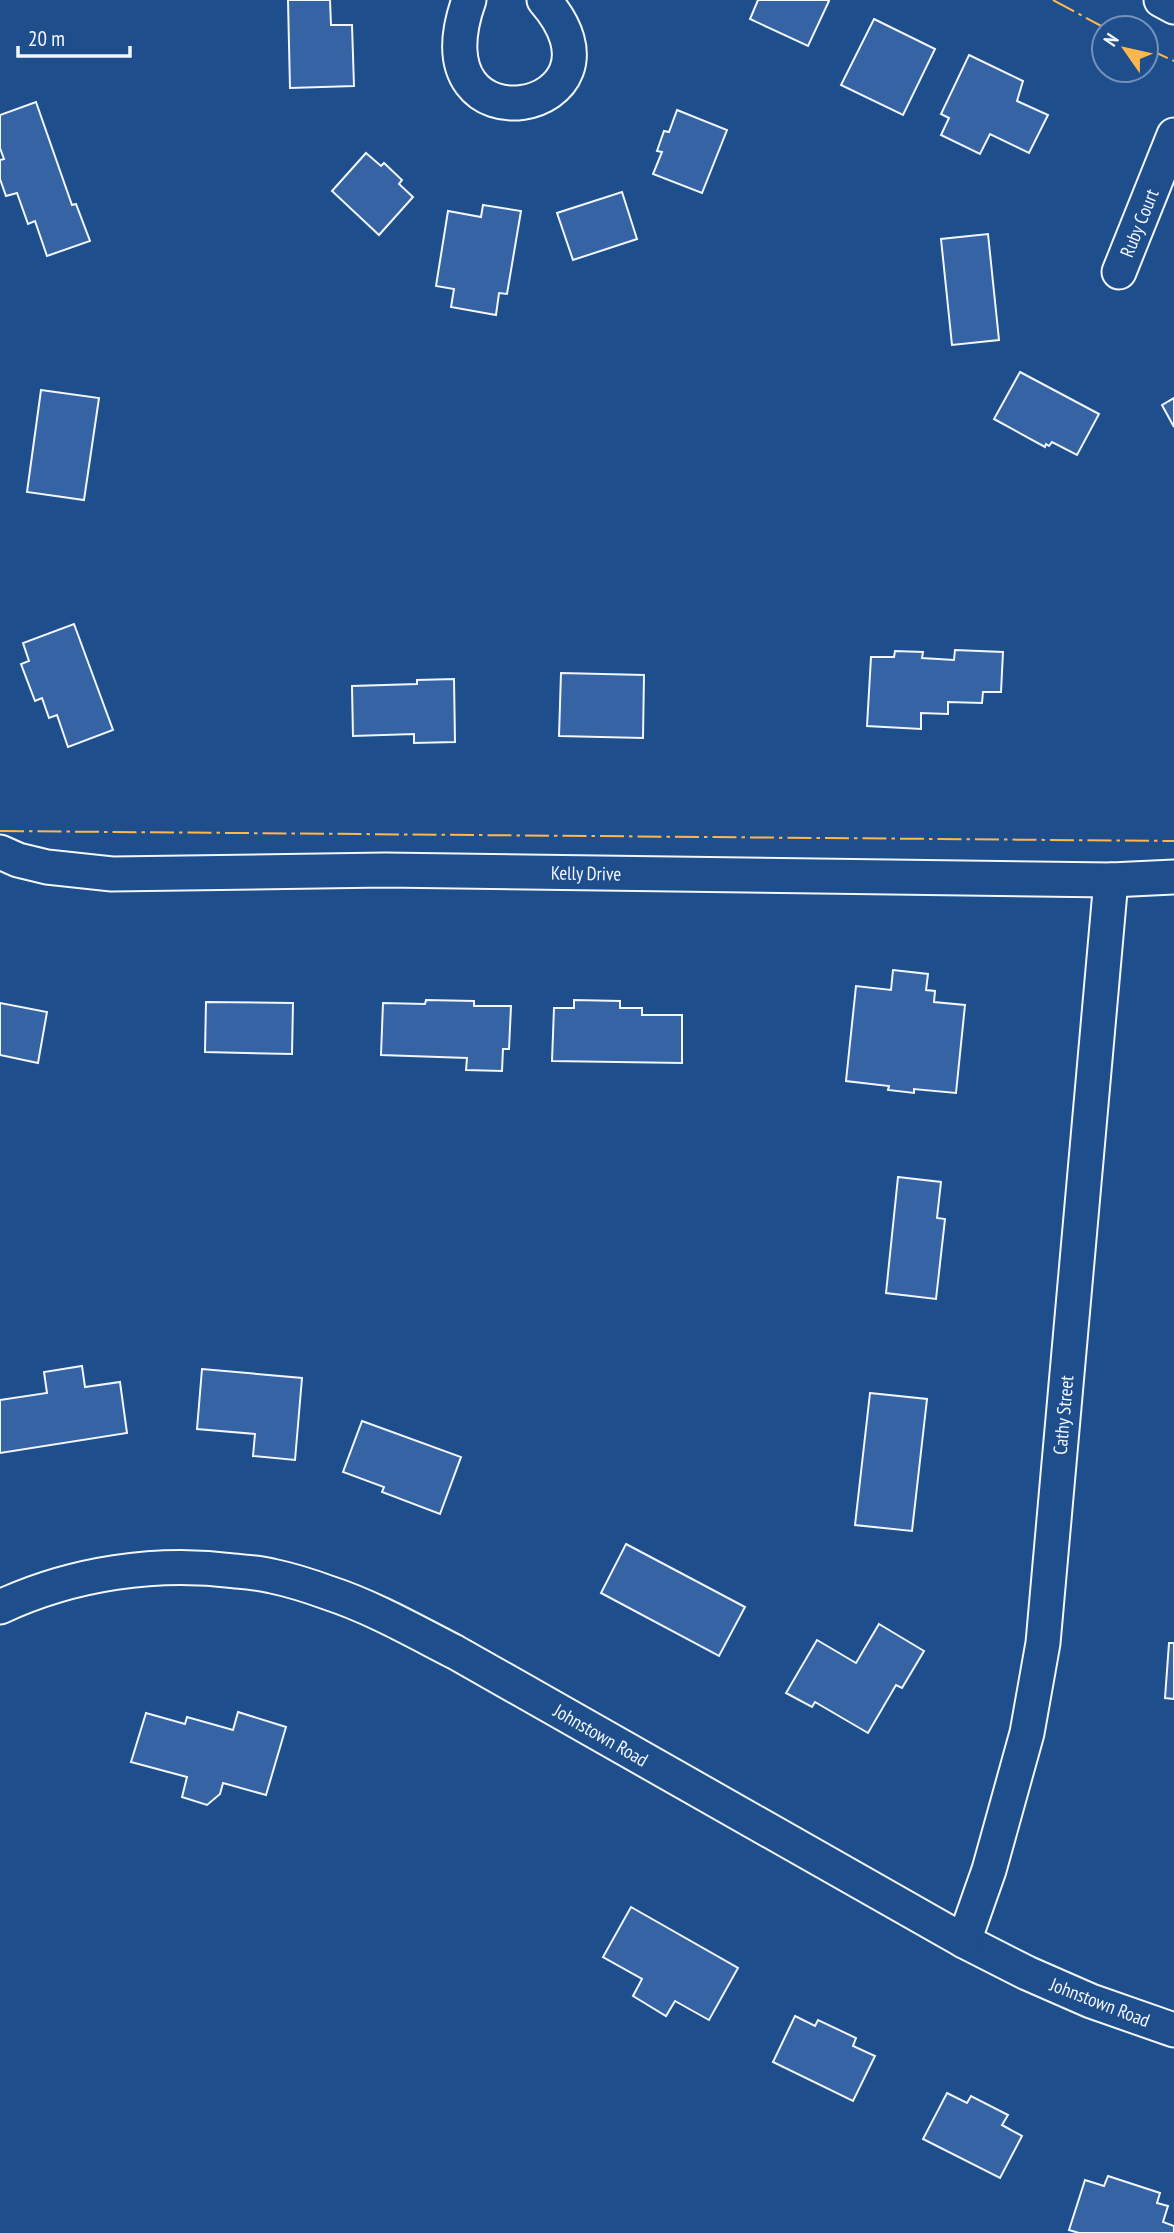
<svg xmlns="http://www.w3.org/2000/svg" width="1174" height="2233" viewBox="0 0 1174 2233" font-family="'PT Sans Narrow',sans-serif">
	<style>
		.building { fill: #3563a3; stroke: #f2f6ff; stroke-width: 2 }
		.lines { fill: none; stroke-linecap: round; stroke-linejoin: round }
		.street-casing { stroke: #f2f6ff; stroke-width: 37 }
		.street { stroke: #1f4e8c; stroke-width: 33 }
		.power { stroke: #ffb74d; stroke-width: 2; stroke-dasharray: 24 5 3.5 5; stroke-linecap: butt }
		.labels { text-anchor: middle; stroke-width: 5; stroke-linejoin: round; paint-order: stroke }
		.street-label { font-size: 19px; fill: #f2f6ff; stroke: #1f4e8c }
	</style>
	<rect width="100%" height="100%" fill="#1f4e8c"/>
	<!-- building -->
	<g class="building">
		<polygon points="288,0 330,0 331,25 352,25 354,86 290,88"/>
		<polygon points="758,0 827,0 829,1 808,46 750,19"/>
		<polygon points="874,19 935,49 903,115 841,85"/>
		<polygon points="969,55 1023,81 1017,101 1048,115 1029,153 990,134 980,154 941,135 949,118 941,114"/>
		<polygon points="36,102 72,205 76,204 90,241 47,256 35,221 28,224 17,193 6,196 0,179 0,160 4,159 0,148 0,115"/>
		<polygon points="677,110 727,130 702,193 653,174 662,152 657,151 664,131 669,132"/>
		<polygon points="366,153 381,166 384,163 402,180 399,184 413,197 379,235 332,191"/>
		<polygon points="622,192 637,239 573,260 557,213"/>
		<polygon points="483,205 521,211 507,294 499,293 496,315 451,307 454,289 436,286 448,211 481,217"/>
		<polygon points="988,234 999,340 952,345 941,239"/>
		<polygon points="1020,372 1099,414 1077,455 1052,442 1049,446 1046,444 1045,447 994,419"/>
		<polygon points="41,390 99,398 84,500 27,492"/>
		<polygon points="1174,398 1174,427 1162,405"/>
		<polygon points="74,624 113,730 68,747 57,715 49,718 42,698 35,701 21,664 29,661 23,643"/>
		<polygon points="955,650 1003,652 1001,692 983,692 982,703 948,702 948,714 921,713 921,729 867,726 871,657 894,657 895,651 923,652 922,658 954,660"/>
		<polygon points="561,673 644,675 643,738 559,736"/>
		<polygon points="454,679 455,742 414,743 414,734 353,736 352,686 417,684 417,680"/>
		<polygon points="893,970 928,974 926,990 935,991 934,1002 965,1005 956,1093 914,1089 914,1093 888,1090 889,1086 846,1081 856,986 891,990"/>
		<polygon points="426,1000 474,1001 474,1006 511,1006 509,1049 503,1049 502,1071 466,1070 467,1058 381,1055 383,1003 425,1004"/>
		<polygon points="574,1000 620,1001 620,1008 642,1008 642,1015 682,1015 682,1063 552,1061 554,1008 574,1008"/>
		<polygon points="206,1002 293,1003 292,1054 205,1052"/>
		<polygon points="0,1003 47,1012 38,1063 0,1055"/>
		<polygon points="898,1177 941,1182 937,1218 945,1219 936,1299 886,1293"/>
		<polygon points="82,1366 85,1387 120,1382 127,1433 0,1453 0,1400 47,1393 44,1372"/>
		<polygon points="202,1369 302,1378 295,1460 253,1456 255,1434 197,1429"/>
		<polygon points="870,1393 927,1399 912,1531 855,1525"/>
		<polygon points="362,1421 461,1457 440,1514 382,1492 384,1487 343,1472"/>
		<polygon points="626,1544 745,1607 719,1656 601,1593"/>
		<polygon points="879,1624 924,1651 902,1688 896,1685 868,1733 815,1702 812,1707 786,1693 817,1640 856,1663"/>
		<polygon points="1169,1643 1174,1643 1174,1699 1165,1698"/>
		<polygon points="238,1712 286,1727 266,1795 223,1783 220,1794 207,1805 182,1797 187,1777 131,1762 146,1713 185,1724 187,1717 233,1730"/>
		<polygon points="631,1907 738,1968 709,2020 675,2001 666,2016 633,1996 642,1979 603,1957"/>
		<polygon points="795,2016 815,2026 818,2020 856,2038 853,2046 875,2056 853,2101 773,2062"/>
		<polygon points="947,2093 967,2103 971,2096 1008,2115 1002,2125 1022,2136 1000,2178 923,2139"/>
		<polygon points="1108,2176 1160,2193 1157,2203 1168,2206 1163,2222 1174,2226 1174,2233 1079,2233 1069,2230 1085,2180 1104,2186"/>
	</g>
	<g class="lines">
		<!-- street casing -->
		<g class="street-casing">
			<g id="street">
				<path d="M469,0C412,159 644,114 544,0"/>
				<polyline points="1161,0 1174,7"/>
				<polyline points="1119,272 1174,135"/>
				<polyline points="0,852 18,860 47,867 112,874 385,870 1111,880 1174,877"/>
				<path d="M0,1607C73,1573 156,1561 235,1571C247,1572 260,1573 272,1576C291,1580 310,1586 329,1593C372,1607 414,1631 455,1652L964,1941L1027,1973L1091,2001L1174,2030"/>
				<polyline points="964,1941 989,1870 1027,1733 1043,1643 1111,880"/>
			</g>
		</g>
		<!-- street -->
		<use href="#street" class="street"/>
		<!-- power -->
		<g class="power">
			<polyline points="1053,0 1105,28"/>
			<polyline points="1146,48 1174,61"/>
			<polyline points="0,831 1174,841"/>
		</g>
	</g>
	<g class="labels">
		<!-- street labels -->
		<g class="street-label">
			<text transform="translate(1139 223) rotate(-68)" y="7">Ruby Court</text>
			<text transform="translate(586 873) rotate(1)" y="7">Kelly Drive</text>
			<text transform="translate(1063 1415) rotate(-85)" y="7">Cathy Street</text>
			<text transform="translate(601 1735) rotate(30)" y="7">Johnstown Road</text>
			<text transform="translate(1100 2002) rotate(21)" y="7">Johnstown Road</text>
		</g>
	</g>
	<!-- north arrow -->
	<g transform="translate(1125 49) rotate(304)"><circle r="33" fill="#1f4e8c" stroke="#7391ba" stroke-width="2"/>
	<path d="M0-5L12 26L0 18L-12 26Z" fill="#ffb74d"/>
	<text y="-10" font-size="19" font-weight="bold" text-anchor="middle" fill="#f2f6ff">N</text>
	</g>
	<!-- scale -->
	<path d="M18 46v10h112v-10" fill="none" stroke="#f2f6ff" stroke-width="3.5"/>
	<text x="28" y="46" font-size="21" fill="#f2f6ff" stroke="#1f4e8c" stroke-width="5" paint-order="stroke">20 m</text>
</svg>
